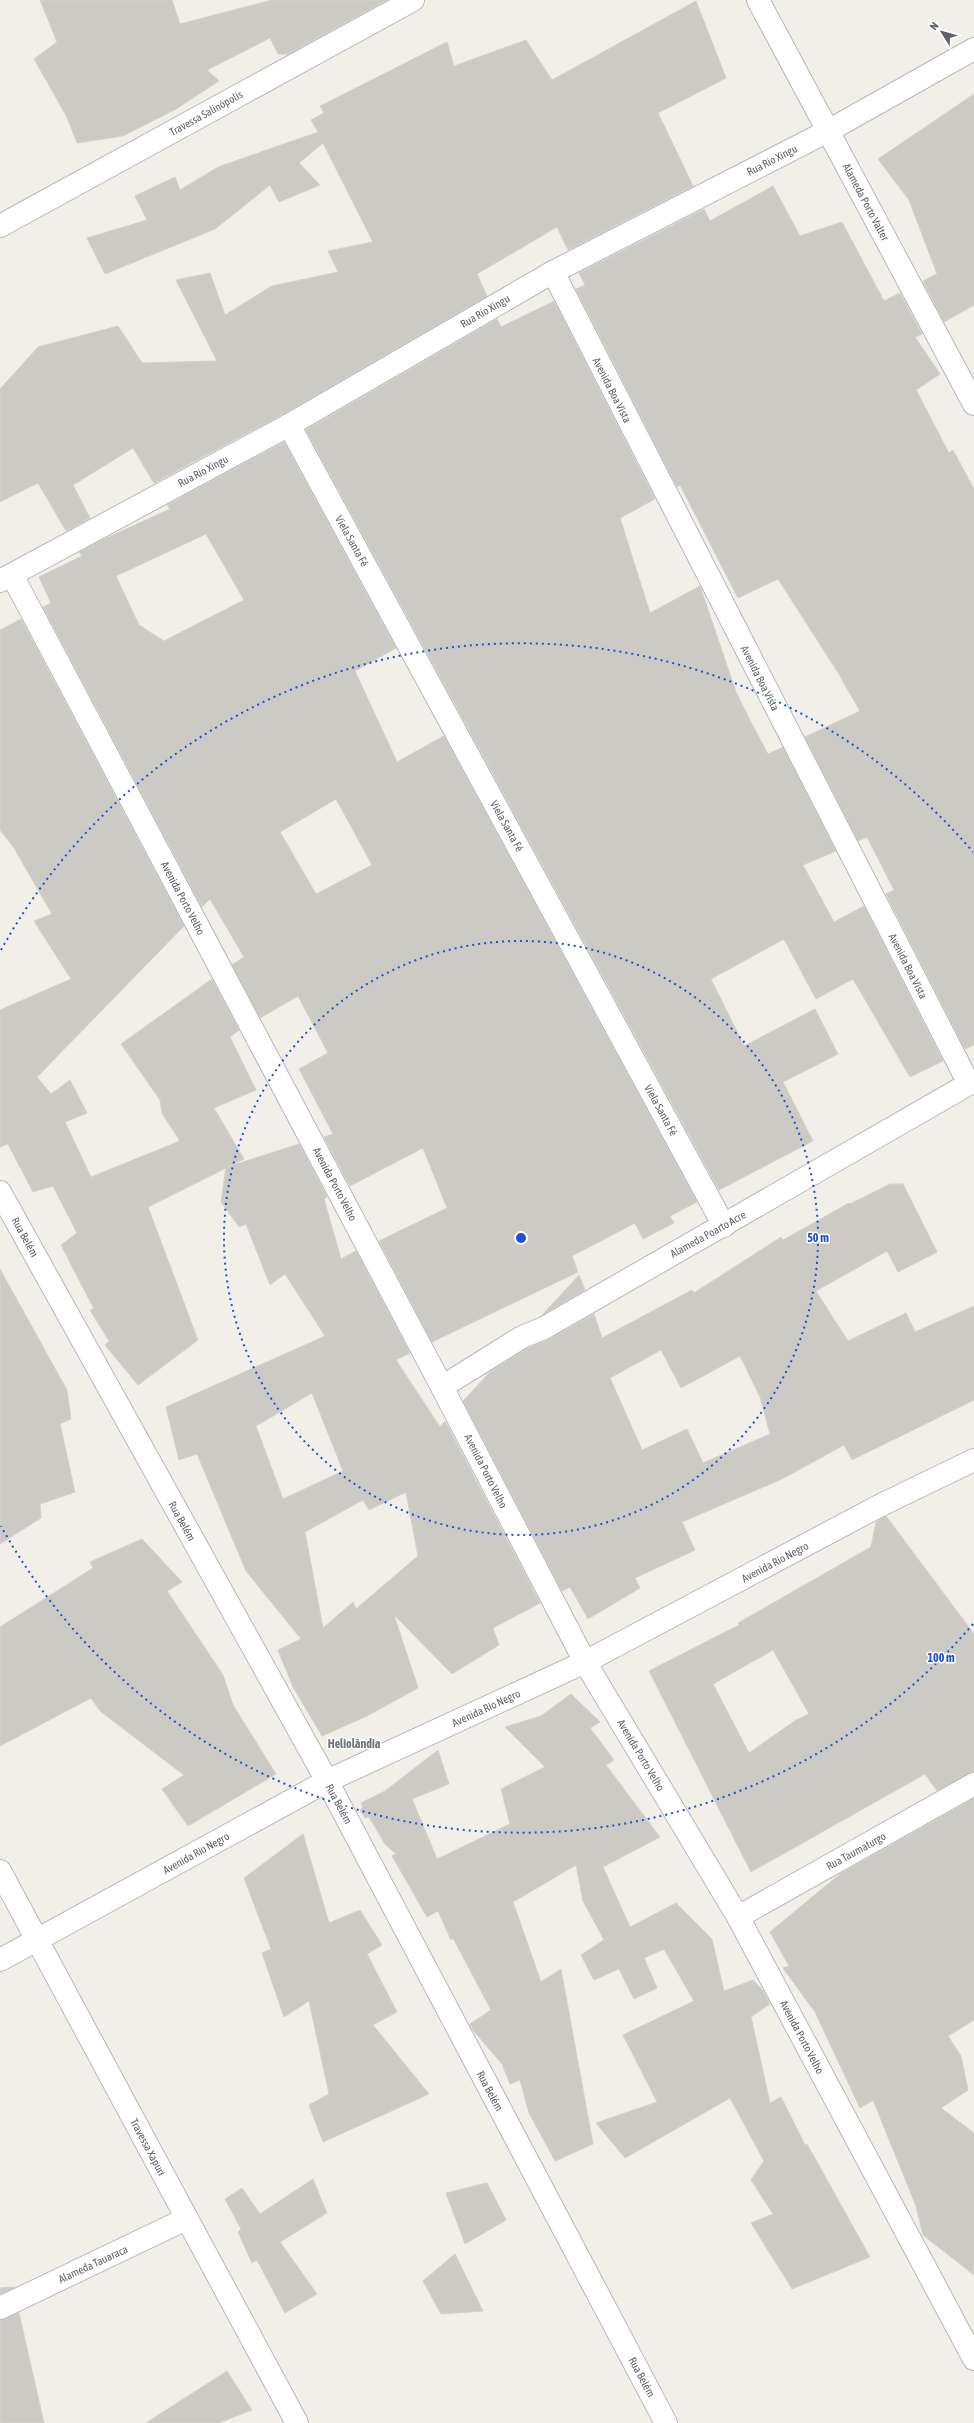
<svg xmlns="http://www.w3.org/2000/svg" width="974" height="2423" viewBox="0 0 974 2423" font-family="'Asap Condensed',sans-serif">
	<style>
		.building { fill: #cccac5; stroke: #d6d1c6; fill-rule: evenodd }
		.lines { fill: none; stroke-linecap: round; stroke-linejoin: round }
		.street-casing { stroke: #b5b8bc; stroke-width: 24 }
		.street { stroke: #fff; stroke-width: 22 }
		.ring { fill: none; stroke: #1d4ed8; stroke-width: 2; stroke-dasharray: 2 4 }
		.labels { text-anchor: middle; stroke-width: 3; stroke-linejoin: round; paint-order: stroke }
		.street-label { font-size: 11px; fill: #5f6368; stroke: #fff }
		.neighbourhood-label { font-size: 12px; font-weight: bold; fill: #70757a; stroke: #fff }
		.centre { fill: #1d4ed8; stroke: #fff; stroke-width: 2 }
		.ring-label { font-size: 12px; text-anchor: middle; font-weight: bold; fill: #1d4ed8; stroke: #fff; stroke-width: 3; stroke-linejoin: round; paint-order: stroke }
	</style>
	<rect width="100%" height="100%" fill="#f1efe8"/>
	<!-- building -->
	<g class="building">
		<polygon points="40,0 172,0 180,24 272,0 387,0 288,54 278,54 270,38 207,70 219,81 176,109 123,136 77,143 67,117 34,59 57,42"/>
		<polygon points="696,1 726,78 658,113 693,186 568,250 557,227 477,274 487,296 283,414 154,483 133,448 73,485 90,518 66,531 38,483 0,502 0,389 38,347 118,326 142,363 217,361 176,280 210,273 225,315 272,286 338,272 328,251 373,242 323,143 299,163 320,185 279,202 270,185 215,229 105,274 87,238 147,220 135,196 175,177 180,190 218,167 318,132 311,120 324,113 320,106 447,42 454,66 526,40 552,80"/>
		<polygon points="974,94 974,305 944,322 923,281 937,274 909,200 878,159"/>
		<polygon points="773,186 800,236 842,222 884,301 900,293 922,334 915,337 940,374 916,390 949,453 953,450 974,489 974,1045 965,1049 886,894 894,890 867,837 858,841 805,737 860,711 837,671 778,579 738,598 680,485 677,487 576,289 585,285 579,273 704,209 710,221"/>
		<polygon points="554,301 655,499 620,518 650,613 700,586 736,692 753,726 768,754 783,747 836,851 803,865 834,922 864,906 943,1061 910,1077 853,979 816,999 784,939 711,979 744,1046 815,1009 838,1054 783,1082 813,1141 719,1190 306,430 497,319 501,327"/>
		<path d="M284,442L396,648L355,671L397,762L444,736L697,1202L670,1216L674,1223L643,1239L635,1223L572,1256L578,1272L432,1342L379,1241L447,1208L423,1148L350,1186L324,1137L333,1134L299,1069L328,1053L298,996L260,1018L232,965L244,957L210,899L202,907L43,607L51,603L39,577L82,556L79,552L102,540L170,509L167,505ZM206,534L244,600L164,641L139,625L116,576ZM336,799L372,865L316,894L280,832Z"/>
		<path d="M21,619L184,926L37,1077L51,1094L70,1080L87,1113L65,1122L91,1177L180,1141L162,1113L160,1100L121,1044L212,979L239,1030L230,1037L256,1090L214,1108L244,1159L227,1167L299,1144L327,1197L324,1199L341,1259L356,1251L410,1353L396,1360L440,1427L445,1421L540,1603L493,1628L499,1645L452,1674L394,1615L418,1688L367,1716L322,1736L293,1687L278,1650L301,1639L246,1571L197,1454L179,1460L166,1407L325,1336L285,1274L270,1285L246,1224L239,1227L221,1202L226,1168L148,1207L198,1340L138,1385L105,1345L109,1341L90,1310L94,1309L61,1245L77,1233L53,1186L33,1192L8,1144L0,1147V1010L71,979L34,921L52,914L14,848L0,830V630ZM312,1393L343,1471L283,1499L256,1426ZM406,1492L418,1556L356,1609L353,1602L323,1628L305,1532L363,1500L369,1510Z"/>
		<path d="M890,1184H903L937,1252L898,1272L887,1251L816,1291L848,1341L906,1313L915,1332L974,1306V1400L852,1460L844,1445L782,1479L682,1522L695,1550L635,1578L640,1588L588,1619L570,1587L562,1591L463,1401L491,1371L528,1348L550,1339L594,1314L602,1338L692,1290L694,1293L781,1237L783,1240L849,1203L850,1204ZM661,1350L681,1388L740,1356L760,1397L770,1434L703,1463L687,1429L642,1450L610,1378Z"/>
		<polygon points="0,1269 67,1390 71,1419 60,1424 75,1492 40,1504 41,1518 0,1544"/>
		<polygon points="579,1275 585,1290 543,1314"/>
		<path d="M886,1516L974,1634V1772L937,1791L925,1774L751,1872L649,1671L739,1625L738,1623L871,1547L876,1522ZM773,1650L809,1714L796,1720L749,1753L713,1684Z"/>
		<polygon points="142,1539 182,1582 167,1591 223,1675 233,1705 276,1774 188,1826 162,1789 184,1775 100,1711 91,1698 0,1746 0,1627 93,1568 90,1562"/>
		<polygon points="571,1694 600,1722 590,1728 614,1760 606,1765 660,1837 603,1867 630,1927 676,1903 712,1939 724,1991 753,1980 763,1991 770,2004 751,2017 770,2103 781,2097 805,2145 807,2144 870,2257 792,2289 751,2223 773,2214 751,2180 764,2161 730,2098 625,2158 596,2123 657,2102 623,2035 694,2001 664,1949 644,1958 657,1988 634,1999 619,1969 594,1980 581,1955 604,1940 583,1901 576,1865 513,1902 541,1982 561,1969 593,2144 555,2161 529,2113 520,2080 510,2084 502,2064 473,2030 470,2024 491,2010 453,1938 451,1940 438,1911 427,1917 392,1856 396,1854 385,1844 369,1817 365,1818 360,1810 363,1807 361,1803 385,1791 438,1750 449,1784 412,1799 437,1859 510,1824 501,1789 545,1767 505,1727 541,1716"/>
		<polygon points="974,1798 974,2020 948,2036 961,2056 968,2090 941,2108 974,2133 974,2275 923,2235 916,2206 873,2100 860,2108 815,2012 783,1968 789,1966 770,1932 840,1874"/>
		<polygon points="303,1834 329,1923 360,1910 382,1945 367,1954 397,2012 373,2025 429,2094 323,2142 309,2105 329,2094 309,2001 284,2017 262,1953 271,1949 244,1878"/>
		<polygon points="313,2179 327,2213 280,2242 317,2294 285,2313 257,2260 252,2263 238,2232 241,2229 225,2199 242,2188 260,2214"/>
		<polygon points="487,2183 506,2220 465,2244 446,2193"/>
		<polygon points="455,2254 483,2311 441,2314 423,2281"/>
		<polygon points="14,2287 14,2288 0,2294 0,2288"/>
		<polygon points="19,2313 44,2423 0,2423 0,2320"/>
		<polygon points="227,2371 252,2410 218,2423 146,2423"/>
	</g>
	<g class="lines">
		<!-- street casing -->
		<g class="street-casing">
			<g id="street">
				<polyline points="758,0 974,404"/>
				<polyline points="0,226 413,0"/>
				<polyline points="553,272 969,1084"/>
				<polyline points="289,425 724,1226"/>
				<polyline points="12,575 442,1387 585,1662 738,1917 974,2359"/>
				<polyline points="0,581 289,425 553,272 828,131 974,49"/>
				<polyline points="0,1192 327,1781 666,2423"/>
				<polyline points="442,1387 522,1337 544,1328 974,1081"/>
				<polyline points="0,1871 297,2423"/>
				<polyline points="738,1917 974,1784"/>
				<polyline points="0,1960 327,1781 585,1662 879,1506 974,1460"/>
				<polyline points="0,2308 186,2219"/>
			</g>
		</g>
		<!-- street -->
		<use href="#street" class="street"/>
	</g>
	<!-- distance rings -->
	<g class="ring">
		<circle cx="521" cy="1238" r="297"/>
		<path d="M973 1624A594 594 0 0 1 1 1526M1 950A594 594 0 0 1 973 852"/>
	</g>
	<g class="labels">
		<!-- street labels -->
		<g class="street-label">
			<text transform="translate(206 113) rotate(-29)" y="4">Travessa Salinópolis</text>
			<text transform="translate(772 160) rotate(-27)" y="4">Rua Rio Xingu</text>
			<text transform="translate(866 202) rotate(62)" y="4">Alameda Porto Valter</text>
			<text transform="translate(485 311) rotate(-30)" y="4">Rua Rio Xingu</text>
			<text transform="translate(612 390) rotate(63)" y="4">Avenida Boa Vista</text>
			<text transform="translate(203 471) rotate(-28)" y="4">Rua Rio Xingu</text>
			<text transform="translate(352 541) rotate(61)" y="4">Viela Santa Fé</text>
			<text transform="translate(760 678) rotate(63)" y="4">Avenida Boa Vista</text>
			<text transform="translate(507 826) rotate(61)" y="4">Viela Santa Fé</text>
			<text transform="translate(183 898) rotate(62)" y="4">Avenida Porto Velho</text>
			<text transform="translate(908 966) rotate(63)" y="4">Avenida Boa Vista</text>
			<text transform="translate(661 1110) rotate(61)" y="4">Viela Santa Fé</text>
			<text transform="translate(335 1184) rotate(62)" y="4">Avenida Porto Velho</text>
			<text transform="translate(708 1234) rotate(-29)" y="4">Alameda Poarto Acre</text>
			<text transform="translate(25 1237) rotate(61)" y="4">Rua Belém</text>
			<text transform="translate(486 1471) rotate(63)" y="4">Avenida Porto Velho</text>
			<text transform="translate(182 1521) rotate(61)" y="4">Rua Belém</text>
			<text transform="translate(775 1562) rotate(-28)" y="4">Avenida Rio Negro</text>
			<text transform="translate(486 1708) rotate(-25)" y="4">Avenida Rio Negro</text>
			<text transform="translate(641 1755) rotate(59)" y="4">Avenida Porto Velho</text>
			<text transform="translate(339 1804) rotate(62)" y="4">Rua Belém</text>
			<text transform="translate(856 1851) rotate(-29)" y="4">Rua Taumaturgo</text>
			<text transform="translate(196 1853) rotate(-29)" y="4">Avenida Rio Negro</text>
			<text transform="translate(802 2037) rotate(62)" y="4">Avenida Porto Velho</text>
			<text transform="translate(490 2091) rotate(62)" y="4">Rua Belém</text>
			<text transform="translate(148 2147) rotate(62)" y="4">Travessa Xapuri</text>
			<text transform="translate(93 2264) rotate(-25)" y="4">Alameda Tauaraca</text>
			<text transform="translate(642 2377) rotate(62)" y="4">Rua Belém</text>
		</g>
		<!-- neighbourhood labels -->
		<g class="neighbourhood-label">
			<text x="354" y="1748">Heliolândia</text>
		</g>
	</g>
	<circle cx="521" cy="1238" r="6" class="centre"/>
	<g class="ring-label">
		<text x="818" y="1242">50 m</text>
		<text x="941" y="1662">100 m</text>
	</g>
	<!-- north arrow -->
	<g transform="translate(942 32) rotate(307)" stroke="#ffffff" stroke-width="3" paint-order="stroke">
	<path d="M0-3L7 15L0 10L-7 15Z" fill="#5f6368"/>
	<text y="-6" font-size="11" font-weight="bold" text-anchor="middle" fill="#5f6368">N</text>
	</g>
</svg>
